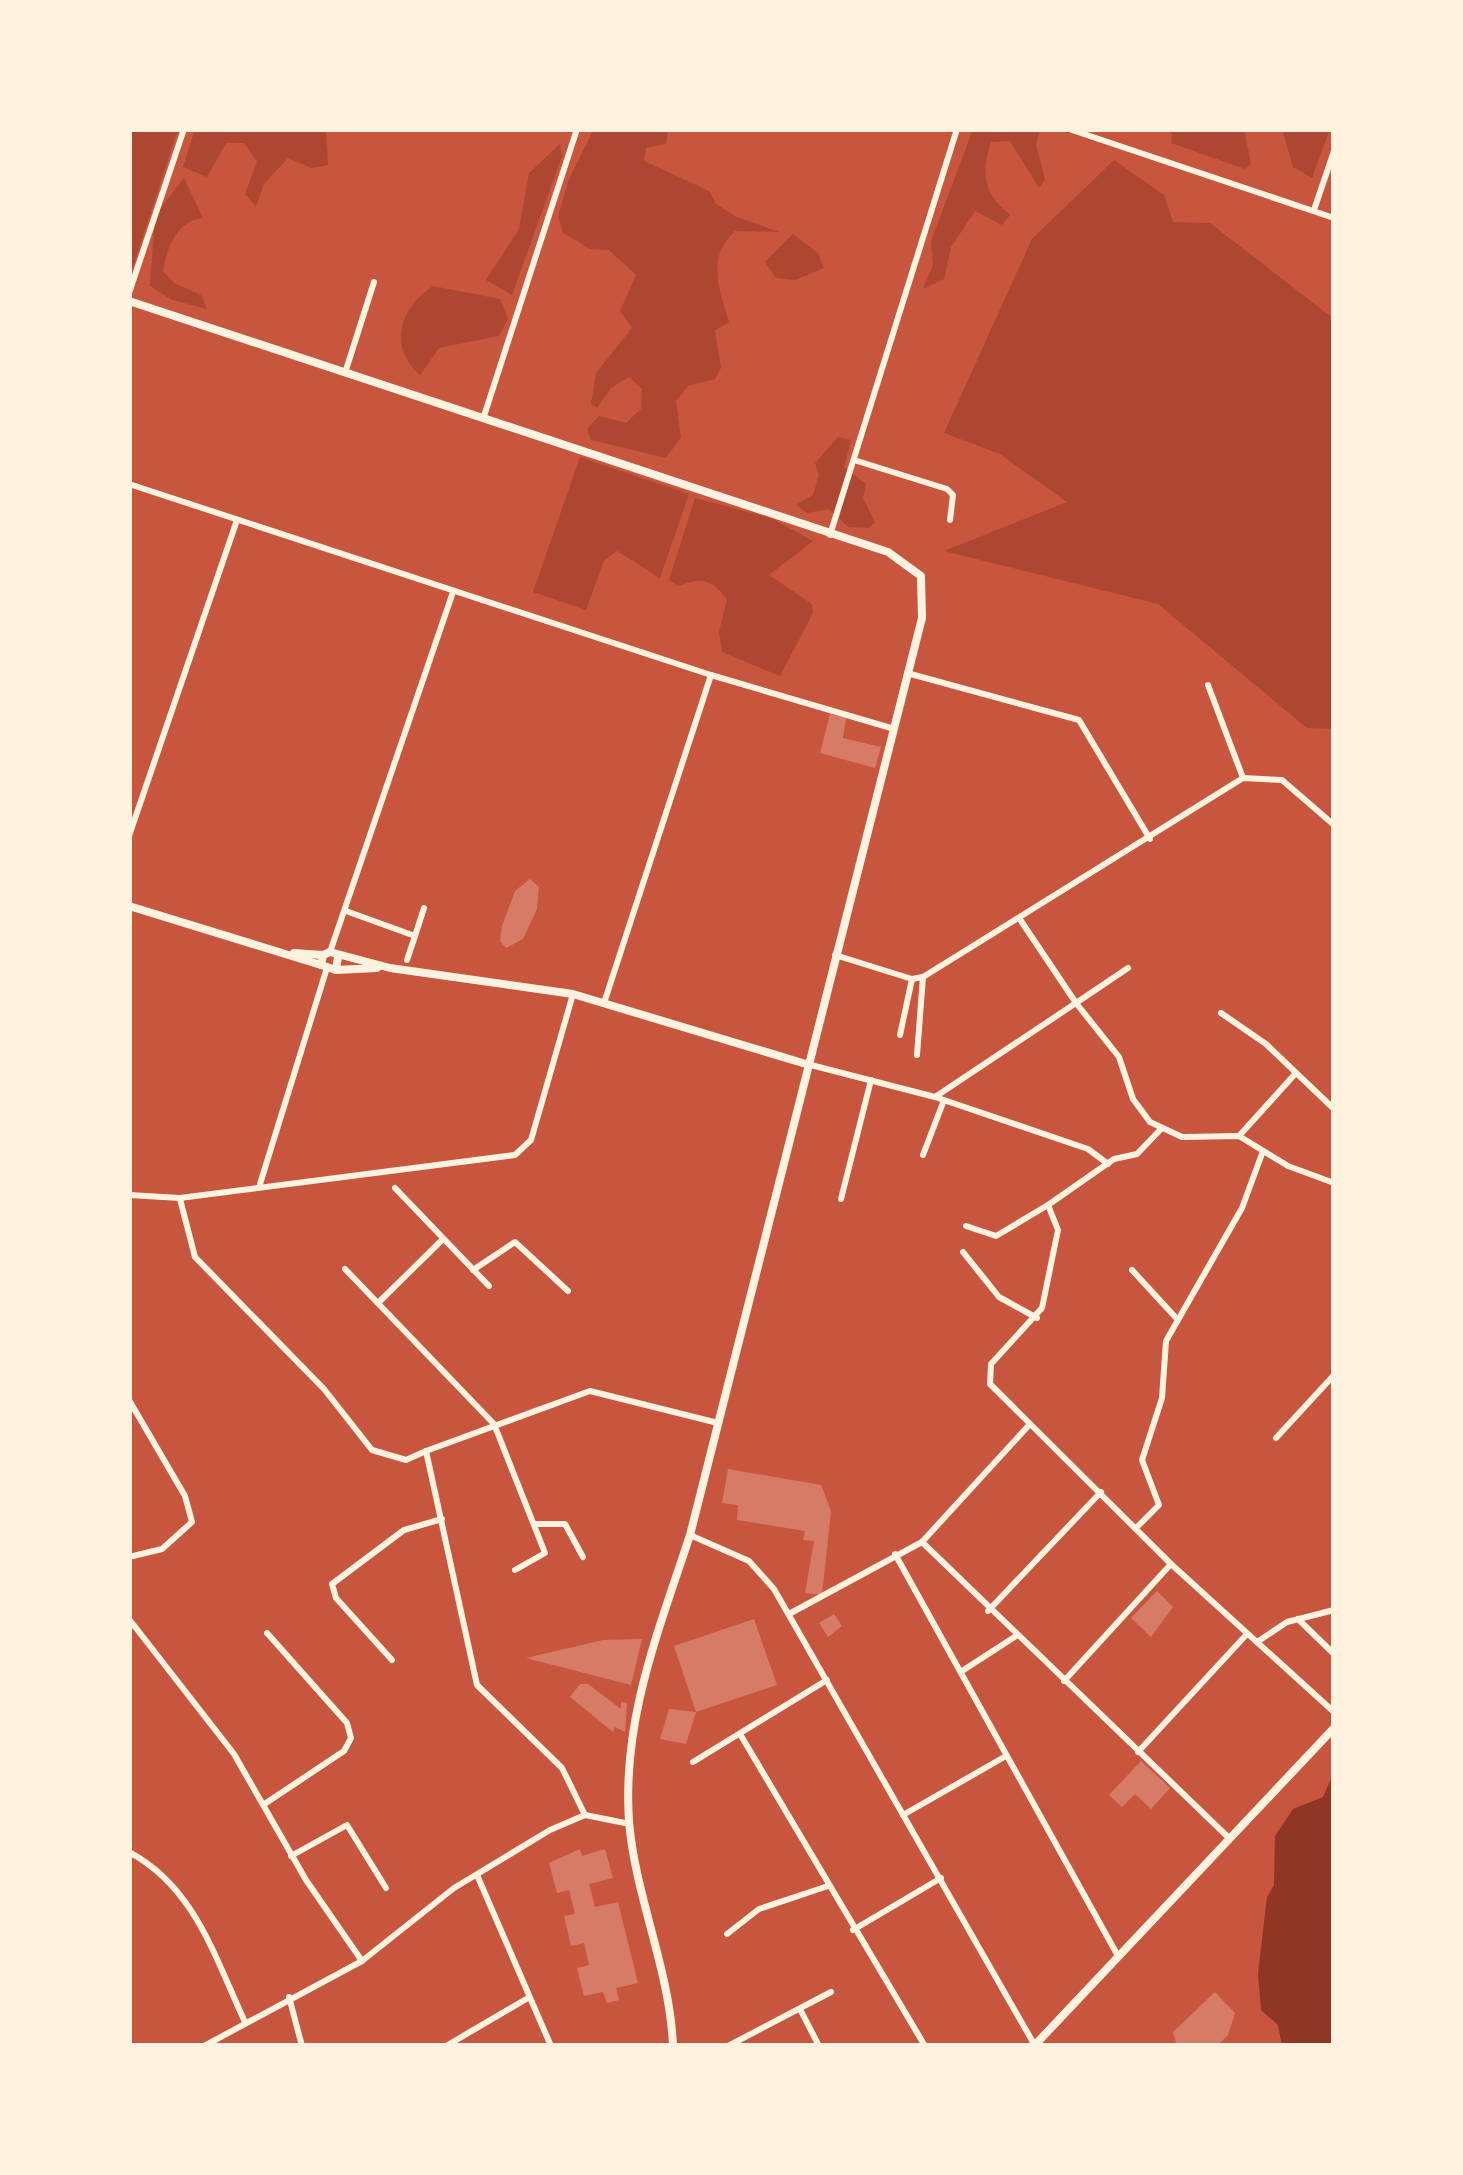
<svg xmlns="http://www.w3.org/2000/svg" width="1463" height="2175" viewBox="0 0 1463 2175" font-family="'Varela Round',sans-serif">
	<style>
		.green { fill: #ae4732 }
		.water { fill: #8f3625 }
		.building { fill: #d67c66 }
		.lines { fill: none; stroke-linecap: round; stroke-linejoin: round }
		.minor { stroke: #fff3e0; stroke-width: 6 }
		.secondary { stroke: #fff3e0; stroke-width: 8 }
	</style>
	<rect width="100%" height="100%" fill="#c8553d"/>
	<!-- green -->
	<g class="green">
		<polygon points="129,129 178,129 129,279"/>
		<polygon points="195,129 326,129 328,165 311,168 288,158 264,184 256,206 245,194 257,162 244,143 226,143 207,177 183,167"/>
		<path d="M594,129H668L666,144L646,148L644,161L709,191L716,204L735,216L779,232L735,231C706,258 719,288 729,322L715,330L721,368L715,379L688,386L676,401L681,437L666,458L591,440L587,429L599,416L626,423L641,409L642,389L629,377L611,388L597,408L591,404L596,373L632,328L620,311L636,275L609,250L590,249L563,233L558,216L569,179Z"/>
		<path d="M973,129H1040L1036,145L1045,179L1039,188L1010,141L991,142C981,173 983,193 1010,215L1002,225L975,211L951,247L944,279L923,289L933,265L931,241Z"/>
		<polygon points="1165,129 1253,129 1245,133 1251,164 1245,169 1171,143 1172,134"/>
		<polygon points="1282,129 1330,129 1312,178 1293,167"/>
		<polygon points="560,144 562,156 512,295 486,280 519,229 529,173"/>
		<polygon points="1114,160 1164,195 1173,222 1210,223 1334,319 1334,729 1307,728 1158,604 944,551 1067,502 1000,454 944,433 1032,239"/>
		<path d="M184,178L203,218C177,221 167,247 163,271L174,283L201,295L207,309L172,300L150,286L155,215Z"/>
		<polygon points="793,234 818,253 824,268 795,280 776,278 765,262"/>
		<path d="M433,286L500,299L508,319L499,336L439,348L420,375C388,347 399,308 433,286Z"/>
		<polygon points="838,437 851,440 844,467 866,484 863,498 875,522 869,528 848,527 829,509 807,513 796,505 813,495 819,475 815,463"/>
		<polygon points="580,457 689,494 660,578 617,551 604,561 586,610 533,592"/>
		<path d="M695,498L771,518L813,541L769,575L812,604L813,613L780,676L722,652L719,632L727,599C711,579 702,577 678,586L669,580Z"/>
	</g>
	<!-- water -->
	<polygon class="water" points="1334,1772 1334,2046 1282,2046 1278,2025 1261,2010 1258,1973 1267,1897 1274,1885 1275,1836 1293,1809 1323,1797"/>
	<!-- building -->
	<g class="building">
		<polygon points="830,714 846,718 843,738 881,747 875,768 820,753"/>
		<polygon points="530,879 539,887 537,909 523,939 506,948 500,941 502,926 515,891"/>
		<polygon points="728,1469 821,1485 831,1511 822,1595 805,1593 814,1541 803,1540 805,1531 737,1520 738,1505 722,1503"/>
		<polygon points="1157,1591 1173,1607 1151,1637 1131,1618"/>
		<polygon points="834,1614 842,1626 828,1637 819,1623"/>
		<polygon points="754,1619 777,1685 696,1712 674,1646"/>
		<polygon points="642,1639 631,1685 526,1658 603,1640"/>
		<polygon points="580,1684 588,1684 621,1709 621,1702 627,1703 625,1732 615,1727 613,1732 570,1697"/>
		<polygon points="669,1709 696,1712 686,1744 660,1739"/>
		<polygon points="1141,1761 1170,1788 1151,1809 1135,1794 1122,1807 1109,1795"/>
		<polygon points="580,1849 582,1856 605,1849 613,1878 589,1884 595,1907 618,1902 638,1983 616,1988 619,2000 607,2003 603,1992 584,1996 577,1968 589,1965 584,1943 571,1946 564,1916 575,1914 569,1890 557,1893 549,1863"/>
		<polygon points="1215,1992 1235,2013 1228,2035 1217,2046 1177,2046 1173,2032"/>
	</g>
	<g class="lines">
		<!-- minor -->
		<g class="minor">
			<polyline points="1069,129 1334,218"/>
			<polyline points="1315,207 1334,151"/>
			<polyline points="129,293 184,129"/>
			<polyline points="345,373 374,282"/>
			<polyline points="483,419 577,129"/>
			<polyline points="854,460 947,489 953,495 950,520"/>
			<polyline points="129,484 711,675 891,728"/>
			<polyline points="830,535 957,129"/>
			<polyline points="907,673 1079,720 1150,839"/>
			<polyline points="1208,685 1243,778"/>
			<polyline points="129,836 237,520"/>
			<polyline points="346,911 415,936 407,960"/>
			<polyline points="415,936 424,908"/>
			<polyline points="330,952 453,592"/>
			<polyline points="835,955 912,979 923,977 1243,778 1282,780 1334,825"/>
			<polyline points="1128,968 1076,1003 1119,1057 1133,1099 1150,1122 1182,1137 1239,1136 1288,1166 1334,1183"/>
			<polyline points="604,1003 711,675"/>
			<polyline points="1221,1013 1266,1044 1334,1109"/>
			<polyline points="900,1035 912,979"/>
			<polyline points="917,1055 923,977"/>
			<polyline points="807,1064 935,1097 1076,1003 1019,918"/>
			<polyline points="935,1097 1088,1149 1108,1164"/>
			<polyline points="1162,1128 1137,1154 1114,1159 1048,1205 1058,1230 1042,1308 991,1364 990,1384 1171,1564 1334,1712"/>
			<polyline points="1239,1136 1295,1074"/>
			<polyline points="923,1155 944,1100"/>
			<polyline points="260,1184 326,971"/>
			<polyline points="395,1188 489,1286"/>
			<polyline points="129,1195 180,1198 515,1155 531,1140 573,994"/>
			<polyline points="180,1199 195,1257 324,1389 372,1450 406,1460 426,1451"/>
			<polyline points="841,1199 871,1080"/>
			<polyline points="966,1226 996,1236 1048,1205"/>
			<polyline points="963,1252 999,1297 1037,1318"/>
			<polyline points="345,1269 494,1424 545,1553 515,1570"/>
			<polyline points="473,1270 515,1242 568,1291"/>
			<polyline points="1132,1270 1178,1320"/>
			<polyline points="378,1303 442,1240"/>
			<polyline points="129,1400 185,1496 192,1522 162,1549 129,1557"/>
			<polyline points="1276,1438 1334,1375"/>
			<polyline points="535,1524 565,1524 583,1557"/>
			<polyline points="1138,1526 1159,1505 1142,1460 1162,1398 1166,1341 1242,1208 1263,1151"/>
			<polyline points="690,1535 749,1561 774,1589 1034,2044"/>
			<polyline points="922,1542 1229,1838"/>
			<polyline points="895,1554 1118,1956"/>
			<polyline points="988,1611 1101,1492"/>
			<polyline points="789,1614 922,1542 1030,1424"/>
			<polyline points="129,1619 234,1754 306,1880 362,1961"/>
			<polyline points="1298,1619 1334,1654"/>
			<polyline points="1257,1642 1287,1622 1334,1610"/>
			<polyline points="392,1660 336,1598 332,1584 404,1530 442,1519"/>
			<polyline points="962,1671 1016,1636"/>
			<polyline points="1064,1681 1171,1564"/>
			<polyline points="740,1734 925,2046"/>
			<polyline points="1138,1752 1247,1634"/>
			<polyline points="693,1762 827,1680"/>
			<polyline points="266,1803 344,1751 351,1738 347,1723 267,1633"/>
			<polyline points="585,1815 562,1768 477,1685 426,1451 590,1391 718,1423"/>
			<polyline points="903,1815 1006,1756"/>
			<path d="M129,1852C195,1887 215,1958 245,2022"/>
			<polyline points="291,1856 347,1825 386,1888"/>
			<polyline points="477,1875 551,2046"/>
			<polyline points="853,1930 941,1878"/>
			<polyline points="727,1934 759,1909 828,1886"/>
			<polyline points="289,1997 302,2046"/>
			<polyline points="800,2009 819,2046"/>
			<polyline points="204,2046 362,1961 454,1888 550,1830 585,1815 630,1824"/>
			<polyline points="446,2046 528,1998"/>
			<polyline points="728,2046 831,1992"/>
		</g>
		<!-- secondary -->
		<g class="secondary">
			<path d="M129,301L888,552L921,576L922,618L690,1535C659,1630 622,1719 629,1821C635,1896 670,1970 673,2046"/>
			<polyline points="129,906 321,965"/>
			<polyline points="294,953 323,955"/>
			<polyline points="338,957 336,970 321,965 323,955 330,952 390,968 573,994 806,1064"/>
			<polyline points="336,970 377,968"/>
			<polyline points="1034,2046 1334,1728"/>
		</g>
	</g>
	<!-- border -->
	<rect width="1463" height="2175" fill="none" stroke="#fff3e0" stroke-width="264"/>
</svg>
